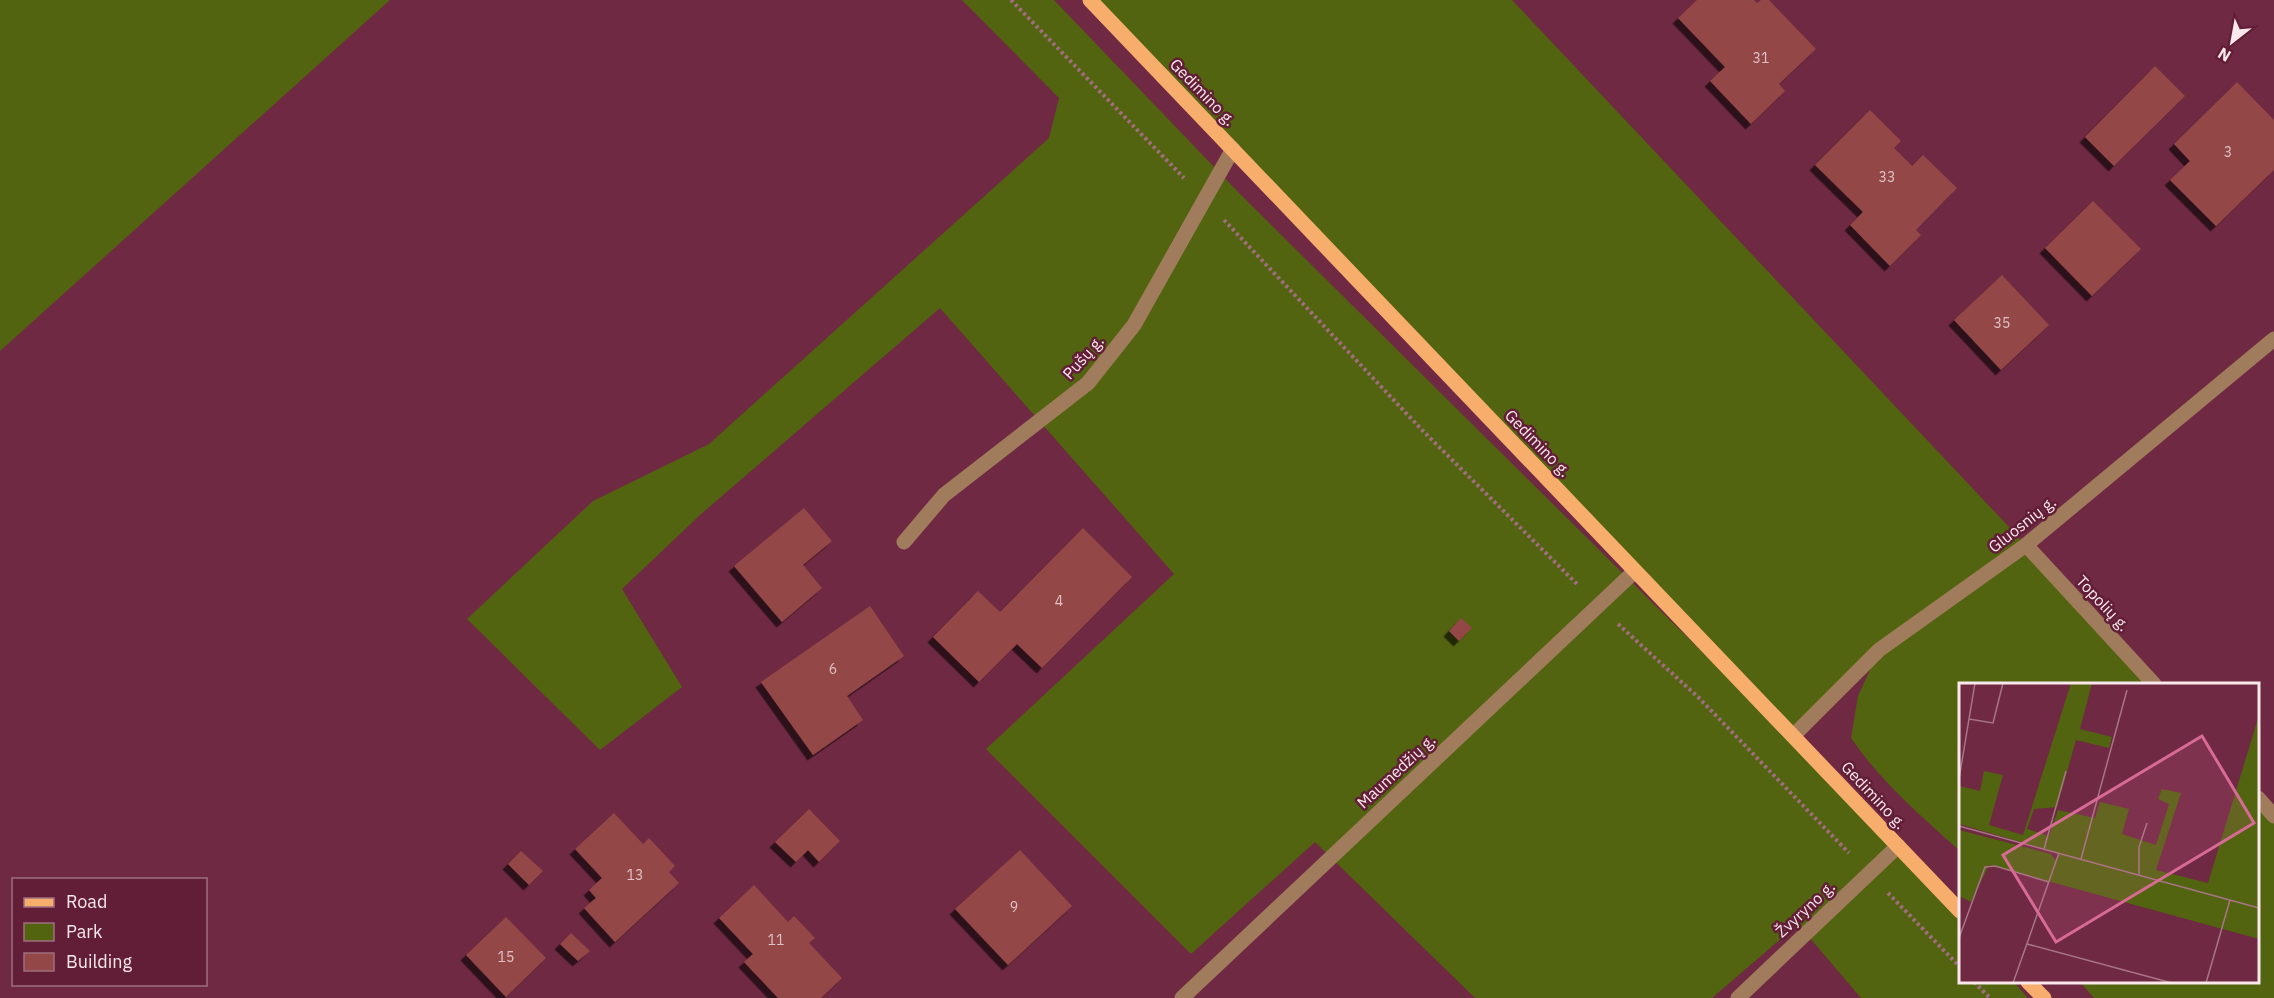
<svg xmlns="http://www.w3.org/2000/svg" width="2274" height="998" viewBox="0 0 2274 998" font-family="'IBM Plex Sans',sans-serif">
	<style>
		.green { fill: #52640f }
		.building { fill: #934747; filter: url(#shadow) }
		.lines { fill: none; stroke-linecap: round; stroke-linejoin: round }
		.path { stroke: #a16d7f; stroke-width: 4; stroke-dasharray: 3 3; stroke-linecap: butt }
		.minor { stroke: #a07b5c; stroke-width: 15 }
		.major { stroke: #f7ad6b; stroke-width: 15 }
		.labels { text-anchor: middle; stroke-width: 5; stroke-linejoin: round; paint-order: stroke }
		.number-label { font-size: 14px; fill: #e0c0c3 }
		.street-label { font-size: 16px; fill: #fae8ec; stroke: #631e37 }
		.inset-road { fill: none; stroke: #a77586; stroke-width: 1.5 }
		.view { fill: #d86b95; fill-opacity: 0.15; stroke: #d86b95; stroke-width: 3 }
		.inset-edge { fill: none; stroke: #fae8ec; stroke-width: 3 }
	</style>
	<defs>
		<filter id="shadow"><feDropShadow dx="-5.5" dy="5.5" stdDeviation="0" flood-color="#0009"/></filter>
	</defs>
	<rect width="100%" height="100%" fill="#6f2942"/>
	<!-- green -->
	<g class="green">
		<polygon points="0,0 390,0 0,351"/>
		<polygon points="962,0 1054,0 1240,194 1898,846 1960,919 1960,982 2014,982 2028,998 1861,998 1798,924 1712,998 1475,998 1315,842 1191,954 986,749 1174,574 940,308 700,515 622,589 682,687 600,750 467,619 593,501 709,444 1049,138 1059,98"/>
		<path d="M1090,0H1512L2026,545L2154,684H1960V851C1920,815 1882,783 1851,738L1858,696L1878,652L1793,736Z"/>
		<polygon points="2258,798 2274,816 2274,998 2094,998 2080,982 2258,982"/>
	</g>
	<!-- building -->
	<g class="building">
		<polygon points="1697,0 1754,0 1757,3 1761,0 1769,0 1816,49 1779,84 1785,91 1751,124 1710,81 1725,67 1678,18"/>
		<polygon points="2155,66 2185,96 2114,166 2085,137"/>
		<polygon points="2237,82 2274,120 2274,170 2216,226 2170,180 2190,161 2174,144"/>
		<polygon points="1870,110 1901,141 1894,148 1912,166 1923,155 1957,188 1916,230 1921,235 1890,266 1850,225 1863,212 1815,165"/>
		<polygon points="2093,201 2141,249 2092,296 2045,248"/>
		<polygon points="2002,275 2049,325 2001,370 1954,320"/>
		<polygon points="804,508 832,541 803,565 822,588 782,622 734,566"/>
		<polygon points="1083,528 1132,577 1042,668 1017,644 979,682 933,637 978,591 1000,612"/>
		<polygon points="870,606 904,656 847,696 863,720 813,755 761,682"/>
		<polygon points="1461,618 1472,628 1459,641 1449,631"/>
		<polygon points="809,809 840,841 819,862 808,850 796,862 775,842"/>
		<polygon points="614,813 643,844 649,838 675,866 669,872 679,883 615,942 584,908 596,898 589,890 602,878 575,849"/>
		<polygon points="1020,850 1072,906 1008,965 955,909"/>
		<polygon points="521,851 543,871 529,885 508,864"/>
		<polygon points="754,885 788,922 794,916 815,938 809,943 842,978 821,998 778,998 744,962 753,954 719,918"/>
		<polygon points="506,917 546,958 506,997 466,955"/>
		<polygon points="571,933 590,951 578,961 560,944"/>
	</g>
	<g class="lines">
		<!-- path -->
		<g class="path">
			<polyline points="1011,0 1184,178"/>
			<polyline points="1224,220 1422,430 1578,585"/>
			<polyline points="1618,624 1699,698 1849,853"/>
			<polyline points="1888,893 1960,967"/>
			<polyline points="1974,982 1990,998"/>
		</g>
		<!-- minor -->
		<g class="minor">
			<polyline points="904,542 944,495 1088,383 1134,325 1233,149"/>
			<polyline points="2026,545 2154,684"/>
			<polyline points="1793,736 1879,650 2026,545 2274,339"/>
			<polyline points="2258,798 2274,816"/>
			<polyline points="1182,998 1635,571"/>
			<polyline points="1738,998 1898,846"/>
		</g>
		<!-- major -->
		<g class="major">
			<polyline points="1090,0 1960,911"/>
			<polyline points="2028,982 2044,998"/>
		</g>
	</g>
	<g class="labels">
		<!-- number labels -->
		<g class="number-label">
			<text x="1761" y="63">31</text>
			<text x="2228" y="157">3</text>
			<text x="1887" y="182">33</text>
			<text x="2002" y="328">35</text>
			<text x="1059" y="606">4</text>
			<text x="833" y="674">6</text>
			<text x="635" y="880">13</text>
			<text x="1014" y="912">9</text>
			<text x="776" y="945">11</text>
			<text x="506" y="962">15</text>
		</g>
		<!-- street labels -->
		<g class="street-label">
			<text transform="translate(1203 92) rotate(46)" y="6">Gedimino g.</text>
			<text transform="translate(1083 357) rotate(-48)" y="6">Pušų g.</text>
			<text transform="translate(1538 443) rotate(46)" y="6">Gedimino g.</text>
			<text transform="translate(2022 524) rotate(-38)" y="6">Gluosnių g.</text>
			<text transform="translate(2103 603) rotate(47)" y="6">Topolių g.</text>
			<text transform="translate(1396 771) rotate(-43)" y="6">Maumedžių g.</text>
			<text transform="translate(1874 795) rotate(47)" y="6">Gedimino g.</text>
			<text transform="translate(1805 909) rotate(-43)" y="6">Žvyryno g.</text>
		</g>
	</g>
	<!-- overview -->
	<g transform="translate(1959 683)">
		<rect width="300" height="300" fill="#6f2942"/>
		<path d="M112,0H133L121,46L153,54L150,65L117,57L98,124L75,126L68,146L90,153L99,127L136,135L141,119L170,126L163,151L197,162L210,121L199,116L203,106L222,110L197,187L249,200L300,32V256L30,182L12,219L0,213V147L92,171L96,177L100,170L0,141V103L21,108L25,88L44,92L30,142L64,152Z" fill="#52640f"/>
		<path class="inset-road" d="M10,36L34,40L44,0M0,96L16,0M0,143L300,225M85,166L107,88M122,176L168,7M180,192V164L188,140M0,255L26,184L36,183L90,199M68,261L213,300M54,300L100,170M247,300L271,217"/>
		<path class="view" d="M243,53L295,140L97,259L44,172Z"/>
		<rect width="300" height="300" class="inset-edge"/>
	</g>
	<!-- legend -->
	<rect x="12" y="878" width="195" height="108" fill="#631e37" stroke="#9f6f7f" stroke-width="1.5"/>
	<rect x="24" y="898" width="30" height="9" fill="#f7ad6b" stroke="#9f6f7f" stroke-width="1.5"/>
	<text x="66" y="908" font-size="18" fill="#fae8ec">Road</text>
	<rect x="24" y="923" width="30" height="18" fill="#52640f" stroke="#9f6f7f" stroke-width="1.5"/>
	<text x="66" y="938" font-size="18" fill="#fae8ec">Park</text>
	<rect x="24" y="953" width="30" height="18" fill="#934747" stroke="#9f6f7f" stroke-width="1.5"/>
	<text x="66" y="968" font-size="18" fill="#fae8ec">Building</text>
	<!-- north arrow -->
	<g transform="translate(2232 42) rotate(211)" stroke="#631e37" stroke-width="4.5" paint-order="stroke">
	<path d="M0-4.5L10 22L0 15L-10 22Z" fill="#fae8ec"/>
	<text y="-9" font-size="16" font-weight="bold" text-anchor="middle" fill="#fae8ec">N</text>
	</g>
</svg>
